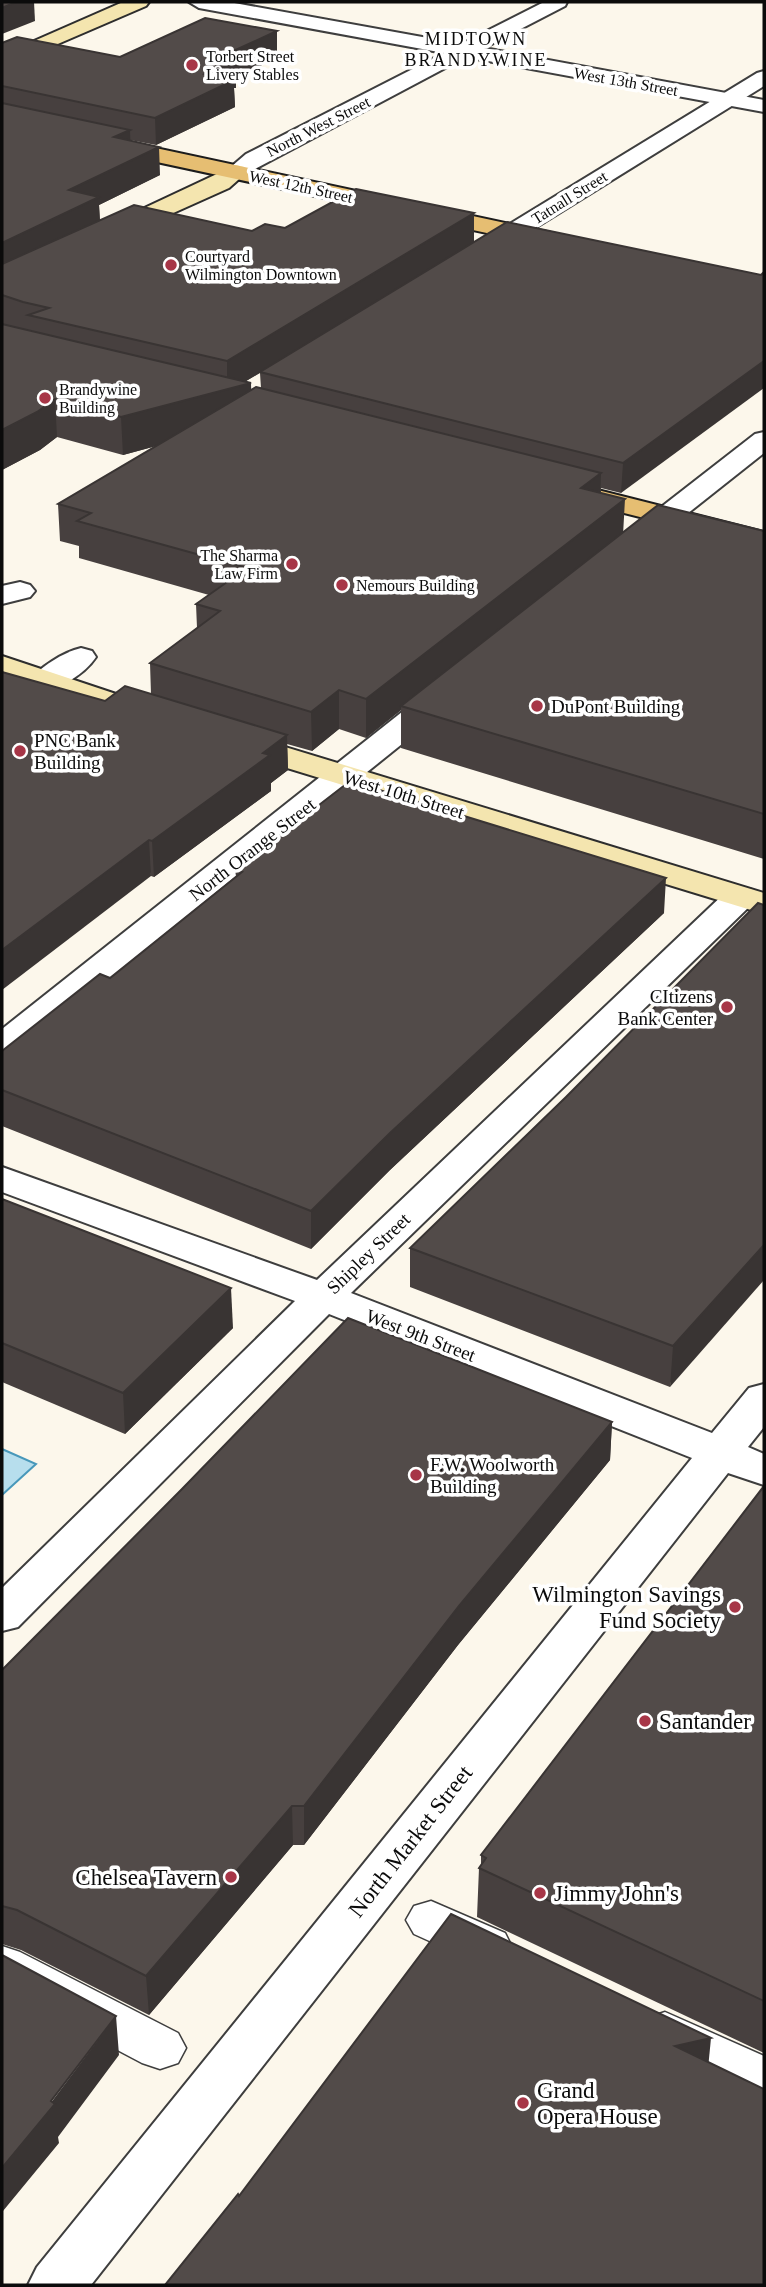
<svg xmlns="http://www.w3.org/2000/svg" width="766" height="2287" viewBox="0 0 766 2287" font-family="Georgia,serif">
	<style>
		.water { fill: #b7deed; stroke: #4898ba; stroke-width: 2 }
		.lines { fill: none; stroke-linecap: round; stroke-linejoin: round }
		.pedestrian-casing { stroke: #3e3e3e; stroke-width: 3 }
		.minor-casing { stroke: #3e3e3e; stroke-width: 4 }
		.tertiary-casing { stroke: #3e3e3e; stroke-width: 4 }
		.secondary-casing { stroke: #2d2d2d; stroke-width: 4 }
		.primary-casing { stroke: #1c1c1c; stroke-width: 4 }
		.pedestrian { fill: #fff; fill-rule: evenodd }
		.minor { fill: #fff; fill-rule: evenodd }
		.tertiary { fill: #fff; fill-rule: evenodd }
		.secondary { fill: #f4e5af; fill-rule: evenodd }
		.primary { fill: #e6be72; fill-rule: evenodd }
		.wall { fill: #47403f; fill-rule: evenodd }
		.shaded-wall { fill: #393433 }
		.building { fill: #524b49; stroke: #393433; stroke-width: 2 }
		.poi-dot { fill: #a73647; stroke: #fff; stroke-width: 2.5 }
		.labels { text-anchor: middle; stroke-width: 7; stroke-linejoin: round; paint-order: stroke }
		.far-poi-label { font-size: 16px; fill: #0b0b0b; stroke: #fff; text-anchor: start }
		.far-street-label { font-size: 16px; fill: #0b0b0b; stroke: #fff }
		.far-neighbourhood-label { font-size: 18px; letter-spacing: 2px; fill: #0b0b0b; stroke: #fff }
		.poi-label { font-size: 19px; fill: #0b0b0b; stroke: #fff; text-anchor: start }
		.street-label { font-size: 19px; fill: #0b0b0b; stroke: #fff }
		.near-poi-label { font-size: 23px; fill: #0b0b0b; stroke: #fff; text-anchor: start }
		.near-street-label { font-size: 23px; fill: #0b0b0b; stroke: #fff }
	</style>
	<rect width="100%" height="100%" fill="#fcf7eb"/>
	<!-- water -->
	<polygon class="water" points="2,1449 36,1464 2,1495"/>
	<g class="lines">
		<!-- pedestrian casing -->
		<g class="pedestrian-casing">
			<g id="pedestrian">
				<polygon points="431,1901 505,1933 512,1947 505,1961 487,1967 414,1934 406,1920 414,1906"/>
				<polygon points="2,1946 20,1952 178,2033 186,2048 178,2063 160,2069 142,2063 2,1989"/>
				<polygon points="665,2012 764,2056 764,2101 647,2048 639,2033 647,2018"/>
			</g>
		</g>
		<!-- minor casing -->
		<g class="minor-casing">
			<g id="minor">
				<polygon points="189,2 229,2 461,44 544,2 567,2 565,6 484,48 764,100 764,112 466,57 236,179 228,177 225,172 246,154 444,53 199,8"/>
				<polygon points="764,432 764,453 644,548 634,551 624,548 620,542 624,536 755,434"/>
				<polygon points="20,582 30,585 35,591 30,597 2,604 2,586"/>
				<path d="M81,648L92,651L96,657C84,675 54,694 33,689L29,682C39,667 64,652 81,648Z"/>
				<polygon points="442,687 453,689 457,696 453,703 15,1055 2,1058 2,1029 431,689"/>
				<polygon points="740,887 752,890 757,897 752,904 351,1293 712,1433 749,1388 764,1384 764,1427 748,1447 764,1454 764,1485 728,1473 91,2285 28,2285 37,2267 692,1458 329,1314 18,1627 2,1631 2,1588 295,1301 2,1192 2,1167 317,1280 728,890"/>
			</g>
		</g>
		<!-- tertiary casing -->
		<g class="tertiary-casing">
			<polygon id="tertiary" points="764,71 764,86 488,257 472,257 468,252 472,247 757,73"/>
		</g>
		<!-- secondary casing -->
		<g class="secondary-casing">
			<g id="secondary">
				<polygon points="123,2 149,2 146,6 2,68 2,55"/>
				<polygon points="236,165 244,167 247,172 229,188 122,236 106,236 102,231 106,226"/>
				<polygon points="2,656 140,702 145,709 140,716 129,718 33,689 2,676"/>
				<polygon points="236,732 764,893 764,914 225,749 220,742 225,735"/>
			</g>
		</g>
		<!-- primary casing -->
		<g class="primary-casing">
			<g id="primary">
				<polygon points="109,138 547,232 555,234 559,239 555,244 547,246 101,150 98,145 101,140"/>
				<polygon points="574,484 764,532 764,548 564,498 560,492 564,486"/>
			</g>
		</g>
		<!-- pedestrian -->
		<use href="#pedestrian" class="pedestrian"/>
		<!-- minor -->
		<use href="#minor" class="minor"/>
		<!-- tertiary -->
		<use href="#tertiary" class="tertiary"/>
		<!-- secondary -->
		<use href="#secondary" class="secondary"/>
		<!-- primary -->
		<use href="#primary" class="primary"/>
	</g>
	<!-- wall -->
	<g class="wall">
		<path d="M2,43L120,57L277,58L236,77V88H234L235,107L156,145L130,140L160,175L99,205L100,220L252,231L285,228L474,242L761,275L621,493L601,488V493L623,532L764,531V859L401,748V710L366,738L339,729L312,751L287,744L288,770L271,783V791L154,877L151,876L105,701L151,694L150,663L197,628L196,604L209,595L79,558V546L60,541L58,504L156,446L123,455L57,437L40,450L2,470ZM260,373L261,388L251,390V383L246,381Z"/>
		<polygon points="235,870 664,913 390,1170 311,1249 2,1126 2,1051 110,978 236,876"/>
		<polygon points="758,903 670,1387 410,1287 410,1248 566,1097"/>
		<polygon points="2,1199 233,1328 125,1434 2,1382"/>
		<polygon points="612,1422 610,1460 458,1645 304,1845 293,1845 149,2015 21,1950 2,1944 2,1670"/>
		<polygon points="764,1486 764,2053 477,1917 479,1868 481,1865 481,1855"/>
	</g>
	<!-- shaded-wall -->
	<g class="shaded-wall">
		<polygon points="16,2 34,2 35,21 2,34 2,8"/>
		<polygon points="277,31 277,58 236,77 236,88 234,88 235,107 156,145 155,118 205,74 220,57"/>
		<polygon points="130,130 131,158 114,137"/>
		<polygon points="159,147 160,175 99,205 100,226 2,274 2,243 69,190"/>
		<polygon points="474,213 474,242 238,386 251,383 252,420 123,455 121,417 227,389 227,361"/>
		<polygon points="764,361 764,388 621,493 623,463"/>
		<polygon points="55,399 57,437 40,450 2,470 2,430"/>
		<polygon points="601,473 600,509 581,488"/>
		<polygon points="625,499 623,535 401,706 401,710 366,738 366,699"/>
		<polygon points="339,690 339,729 312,751 311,712"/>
		<polygon points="287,735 288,770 271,783 271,791 154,877 152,841"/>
		<polygon points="149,840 151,876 2,990 2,950"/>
		<polygon points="666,878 664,913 390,1170 311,1249 311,1211 390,1133"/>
		<polygon points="764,1245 764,1280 670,1387 673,1346"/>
		<polygon points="231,1288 233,1328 125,1434 123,1393"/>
		<polygon points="612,1422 610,1460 458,1645 304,1845 304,1806 459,1606"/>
		<polygon points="292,1806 293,1845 149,2015 146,1976"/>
		<polygon points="116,2016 119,2055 58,2137 59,2143 3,2211 2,2199 2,2168"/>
		<polygon points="711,2038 707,2079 675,2046"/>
	</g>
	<!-- building -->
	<g class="building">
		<polygon points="2,2 16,2 2,8"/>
		<polygon points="205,18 277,31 220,57 235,61 205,74 234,80 155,118 2,86 2,43 17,37 120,57"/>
		<polygon points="2,103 130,130 114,137 159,147 69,190 99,197 2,243"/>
		<polygon points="356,189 474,213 227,361 28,315 49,308 23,302 2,295 2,264 134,205 252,231 265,224 285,228"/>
		<polygon points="507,222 761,275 764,272 764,361 623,463 260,372"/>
		<polygon points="2,324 251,383 121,417 55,399 37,412 2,430"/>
		<polygon points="256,387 601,473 581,488 625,499 366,699 339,690 311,712 150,663 220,611 196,604 247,568 77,521 91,513 58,504"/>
		<polygon points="658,505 764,531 764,814 401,706"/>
		<polygon points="2,672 105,701 125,686 287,735 263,753 270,755 152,841 149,840 2,950"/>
		<polygon points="350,781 666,878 390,1133 311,1211 2,1090 2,1051 100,974 110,978 242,872 235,870"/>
		<polygon points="758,903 764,905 764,1245 673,1346 410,1248 566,1097"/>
		<polygon points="2,1199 231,1288 123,1393 2,1343"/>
		<polygon points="348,1318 612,1422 459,1606 304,1806 292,1806 146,1976 17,1910 2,1906 2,1670 182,1489"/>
		<polygon points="764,1486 764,2001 479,1868 486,1858 481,1855"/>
		<polygon points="451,1914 711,2038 675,2046 764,2089 764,2285 165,2285 238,2194 239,2196"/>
		<polygon points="2,1955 116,2016 51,2101 55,2104 2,2168"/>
	</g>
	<!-- markers -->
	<g class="poi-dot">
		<circle cx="192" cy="65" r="7"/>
		<circle cx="171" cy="265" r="7"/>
		<circle cx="45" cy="398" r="7"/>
		<circle cx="292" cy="564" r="7"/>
		<circle cx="342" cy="585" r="7"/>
		<circle cx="537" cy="706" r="7"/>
		<circle cx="20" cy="751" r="7"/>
		<circle cx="727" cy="1007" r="7"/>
		<circle cx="416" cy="1475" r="7"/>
		<circle cx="735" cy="1607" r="7"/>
		<circle cx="645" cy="1721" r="7"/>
		<circle cx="231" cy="1877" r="7"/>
		<circle cx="540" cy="1893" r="7"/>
		<circle cx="523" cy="2103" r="7"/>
	</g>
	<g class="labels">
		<!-- far-poi labels -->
		<g class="far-poi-label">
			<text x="206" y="62">Torbert Street<tspan x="206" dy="18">Livery Stables</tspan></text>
			<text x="185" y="262">Courtyard<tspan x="185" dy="18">Wilmington Downtown</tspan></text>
			<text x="59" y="395">Brandywine<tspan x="59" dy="18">Building</tspan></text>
			<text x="278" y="561" text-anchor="end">The Sharma<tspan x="278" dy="18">Law Firm</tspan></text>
			<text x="356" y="591">Nemours Building</text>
		</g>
		<!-- far-street labels -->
		<g class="far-street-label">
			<text transform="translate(626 81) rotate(10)" y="6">West 13th Street</text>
			<text transform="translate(318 126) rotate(-27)" y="6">North West Street</text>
			<text transform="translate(301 186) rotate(12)" y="6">West 12th Street</text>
			<text transform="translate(569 197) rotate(-32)" y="6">Tatnall Street</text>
		</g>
		<!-- far-neighbourhood labels -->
		<g class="far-neighbourhood-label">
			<text x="476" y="45">MIDTOWN<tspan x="476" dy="21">BRANDYWINE</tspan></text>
		</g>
		<!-- poi labels -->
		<g class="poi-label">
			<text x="551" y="713">DuPont Building</text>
			<text x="34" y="747">PNC Bank<tspan x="34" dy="22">Building</tspan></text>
			<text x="713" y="1003" text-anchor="end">CItizens<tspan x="713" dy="22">Bank Center</tspan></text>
			<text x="430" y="1471">F.W. Woolworth<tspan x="430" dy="22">Building</tspan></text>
		</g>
		<!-- street labels -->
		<g class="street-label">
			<text transform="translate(404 794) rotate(17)" y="7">West 10th Street</text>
			<text transform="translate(252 849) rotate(-38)" y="7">North Orange Street</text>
			<text transform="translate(368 1253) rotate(-44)" y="7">Shipley Street</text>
			<text transform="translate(421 1335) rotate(21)" y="7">West 9th Street</text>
		</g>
		<!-- near-poi labels -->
		<g class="near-poi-label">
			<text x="721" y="1602" text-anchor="end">Wilmington Savings<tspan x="721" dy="26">Fund Society</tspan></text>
			<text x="659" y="1729">Santander</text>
			<text x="217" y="1885" text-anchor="end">Chelsea Tavern</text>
			<text x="554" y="1901">Jimmy John's</text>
			<text x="537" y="2098">Grand<tspan x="537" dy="26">Opera House</tspan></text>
		</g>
		<!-- near-street labels -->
		<g class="near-street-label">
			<text transform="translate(410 1841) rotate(-52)" y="8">North Market Street</text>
		</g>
	</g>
	<!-- border -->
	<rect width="766" height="2287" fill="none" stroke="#0b0b0b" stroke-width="7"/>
</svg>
